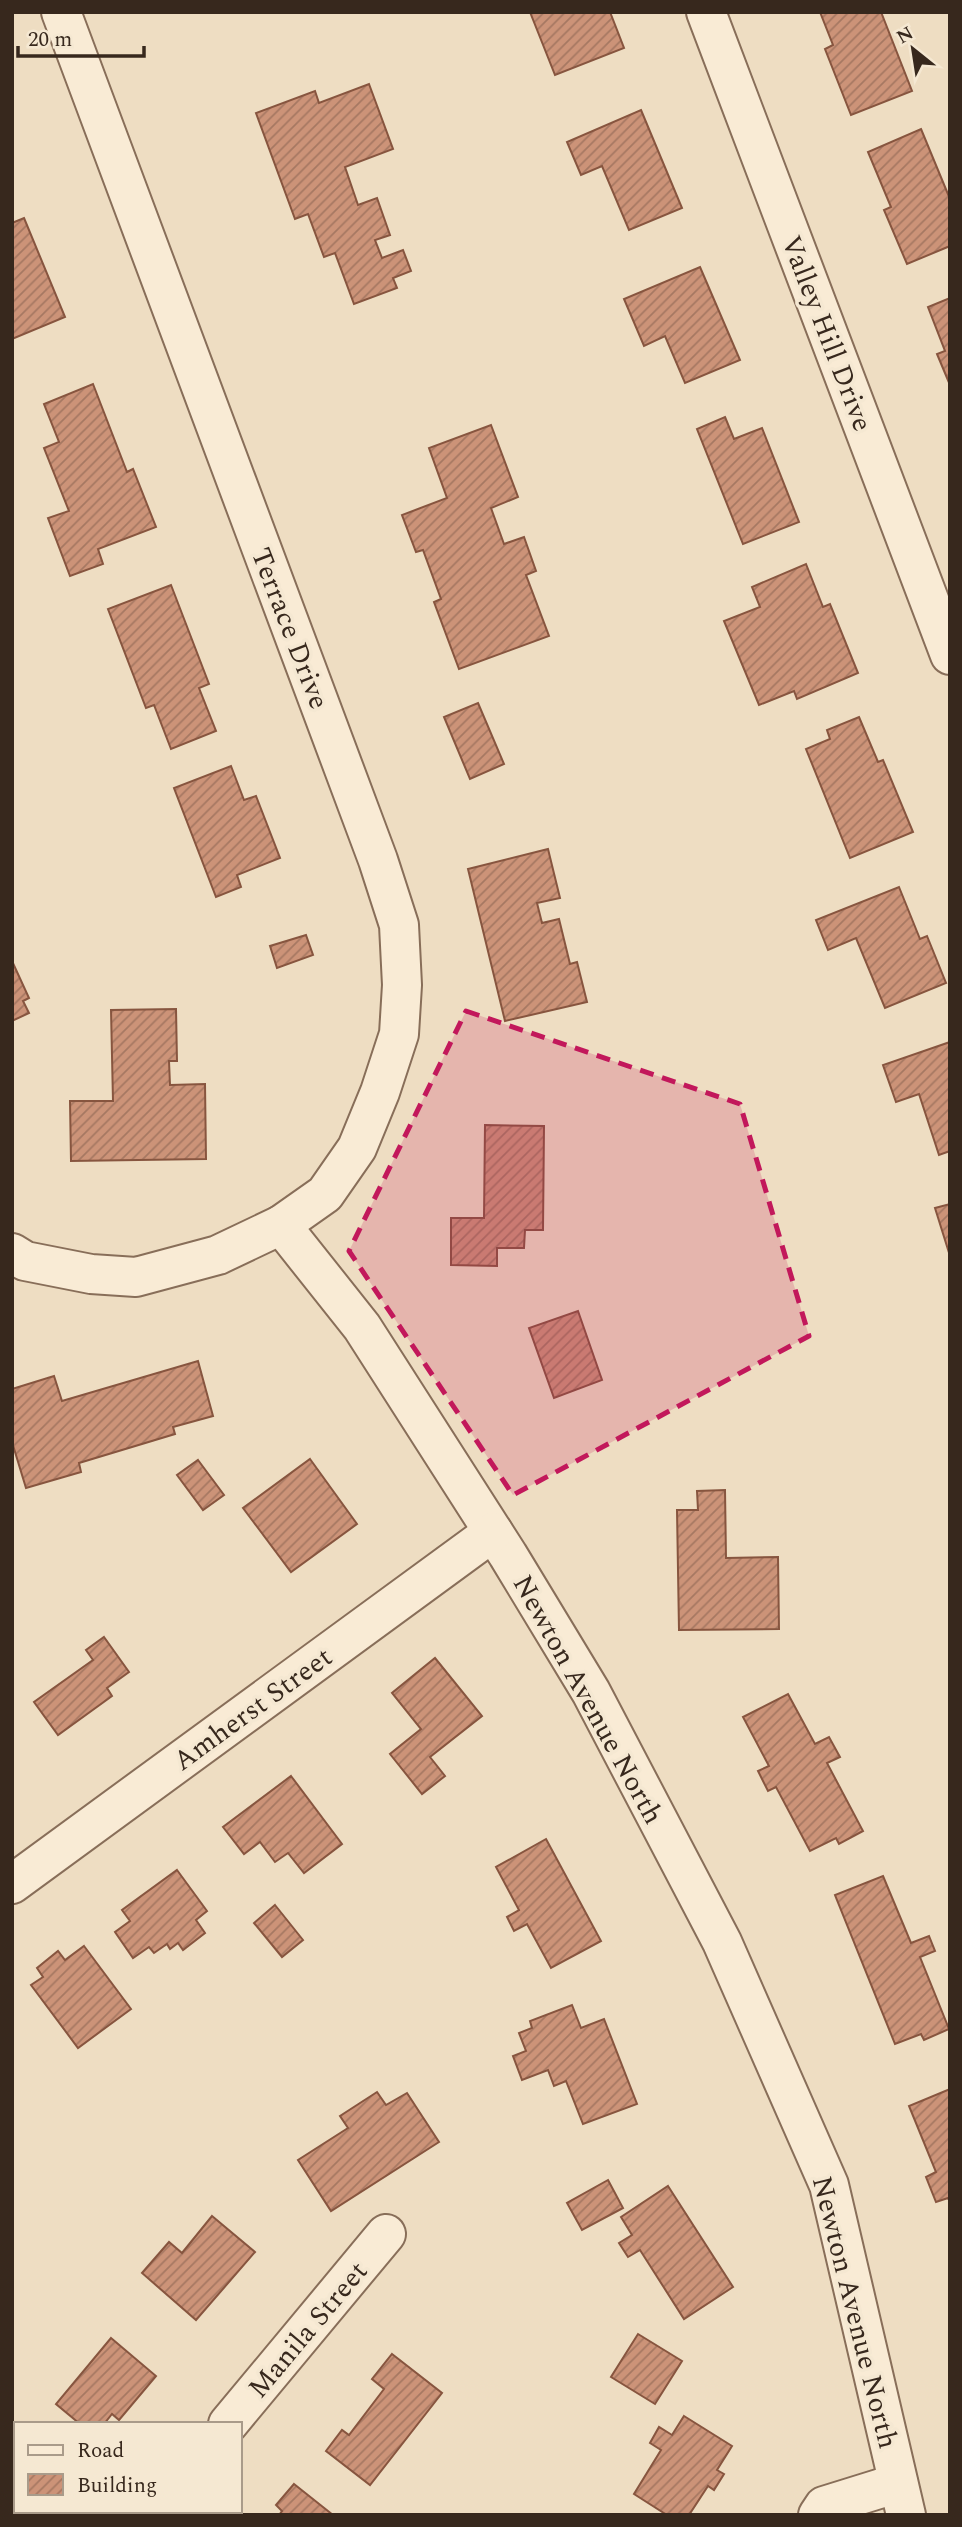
<svg xmlns="http://www.w3.org/2000/svg" width="962" height="2527" viewBox="0 0 962 2527" font-family="Spectral,serif">
	<style>
		.building { fill: url(#building-hatch); stroke: #87553f; stroke-width: 2 }
		.lines { fill: none; stroke-linecap: round; stroke-linejoin: round }
		.street-casing { stroke: #886e59; stroke-width: 42 }
		.street { stroke: #f9ebd5; stroke-width: 38 }
		.marked { fill: #c2185b; fill-opacity: 0.2; stroke: #c2185b; stroke-width: 5; stroke-dasharray: 14 9; stroke-linejoin: round }
		.labels { text-anchor: middle; stroke-width: 7; stroke-linejoin: round; paint-order: stroke }
		.street-label { font-size: 28px; fill: #37281d; stroke: #f5e8d2 }
	</style>
	<defs>
		<pattern id="building-hatch" width="6" height="6" patternUnits="userSpaceOnUse" patternTransform="scale(1.75)"><rect width="6" height="6" fill="#cc9378"/><path d="M-1 1l2-2M0 6l6-6M5 7l2-2" fill="none" stroke="#a67862"/></pattern>
	</defs>
	<rect width="100%" height="100%" fill="#eeddc2"/>
	<!-- building -->
	<g class="building">
		<polygon points="530,12 610,12 624,48 555,75"/>
		<polygon points="820,12 881,12 912,91 851,115 825,49 833,45"/>
		<polygon points="369,84 393,149 345,167 358,205 377,198 390,235 375,240 382,258 403,250 411,271 393,278 397,288 354,304 335,253 324,257 308,214 295,219 256,113 315,91 319,103"/>
		<polygon points="641,110 682,208 629,230 602,166 581,175 567,142"/>
		<polygon points="921,129 950,199 950,246 907,264 884,210 891,207 868,152"/>
		<polygon points="24,218 65,317 12,339 12,223"/>
		<polygon points="700,267 740,360 685,383 665,336 644,346 624,299"/>
		<polygon points="950,298 950,385 937,354 945,351 928,307"/>
		<polygon points="93,384 127,472 133,469 156,527 98,549 103,564 70,576 48,518 69,511 44,448 59,442 44,404"/>
		<polygon points="725,417 734,439 762,428 799,522 743,544 697,429"/>
		<polygon points="491,425 518,497 491,508 504,544 524,537 536,571 526,575 549,636 459,669 434,602 441,599 423,550 416,552 402,515 447,498 429,448"/>
		<polygon points="806,564 823,607 830,604 858,673 797,699 794,691 759,705 724,621 760,607 752,587"/>
		<polygon points="171,585 209,684 199,688 216,731 171,749 154,705 146,708 108,609"/>
		<polygon points="478,703 504,764 470,779 444,717"/>
		<polygon points="859,717 878,762 883,760 913,832 850,858 806,749 830,739 827,730"/>
		<polygon points="231,766 244,800 256,796 280,858 237,875 241,887 216,897 174,788"/>
		<polygon points="548,849 560,898 537,903 542,923 559,919 570,964 577,962 587,1002 505,1021 468,869"/>
		<polygon points="899,887 920,939 927,936 946,983 885,1008 856,938 828,950 816,920"/>
		<polygon points="306,935 313,955 277,968 270,946"/>
		<polygon points="12,961 29,998 23,1001 29,1013 12,1021"/>
		<polygon points="176,1009 177,1061 169,1061 170,1085 205,1084 206,1159 71,1161 70,1101 113,1101 111,1010"/>
		<polygon points="950,1042 950,1151 939,1155 919,1094 896,1102 883,1065"/>
		<polygon points="485,1125 544,1126 543,1230 525,1230 524,1248 497,1248 497,1266 451,1265 451,1218 484,1218"/>
		<polygon points="950,1204 950,1256 935,1208"/>
		<polygon points="578,1311 602,1380 554,1398 529,1328"/>
		<polygon points="198,1361 213,1416 173,1427 175,1434 79,1463 81,1472 26,1488 12,1442 12,1389 54,1376 62,1401"/>
		<polygon points="310,1459 357,1524 291,1572 243,1508"/>
		<polygon points="198,1460 224,1495 203,1510 177,1475"/>
		<polygon points="725,1490 726,1558 778,1557 779,1629 679,1630 677,1510 698,1510 697,1491"/>
		<polygon points="104,1637 129,1672 107,1688 112,1696 58,1735 34,1702 93,1660 86,1650"/>
		<polygon points="435,1658 482,1716 430,1757 445,1776 422,1794 390,1754 421,1729 392,1693"/>
		<polygon points="788,1694 815,1744 829,1737 840,1757 827,1763 863,1831 839,1844 836,1838 810,1851 776,1787 768,1791 758,1771 769,1766 743,1717"/>
		<polygon points="291,1776 342,1844 304,1873 288,1853 275,1862 260,1842 244,1854 223,1827"/>
		<polygon points="546,1839 601,1941 551,1968 527,1924 514,1931 507,1917 519,1910 496,1867"/>
		<polygon points="177,1870 207,1911 196,1920 205,1933 183,1950 178,1943 170,1949 167,1944 154,1953 149,1947 133,1958 115,1932 130,1921 122,1910"/>
		<polygon points="883,1876 911,1943 929,1936 935,1951 920,1957 949,2029 924,2040 921,2034 895,2044 835,1895"/>
		<polygon points="275,1905 303,1940 282,1957 254,1923"/>
		<polygon points="84,1946 131,2009 78,2048 31,1985 43,1977 37,1968 58,1951 65,1960"/>
		<polygon points="572,2005 581,2028 604,2019 637,2104 583,2124 566,2081 554,2086 548,2070 522,2080 513,2056 526,2051 519,2033 532,2028 530,2021"/>
		<polygon points="950,2089 950,2202 948,2198 936,2202 926,2177 936,2172 909,2106"/>
		<polygon points="377,2092 386,2105 407,2093 439,2142 331,2211 298,2160 348,2128 340,2116"/>
		<polygon points="608,2180 623,2208 582,2230 567,2203"/>
		<polygon points="668,2186 733,2287 684,2319 640,2250 628,2257 619,2243 632,2235 621,2217"/>
		<polygon points="212,2216 255,2252 196,2320 142,2273 169,2242 182,2253"/>
		<polygon points="638,2334 682,2361 655,2404 611,2377"/>
		<polygon points="111,2338 156,2376 119,2420 112,2414 104,2424 80,2424 56,2404"/>
		<polygon points="392,2354 442,2393 370,2485 326,2451 342,2430 349,2435 384,2389 372,2379"/>
		<polygon points="684,2416 732,2446 717,2470 724,2474 714,2490 708,2486 689,2515 667,2515 634,2494 661,2450 650,2443 659,2427 672,2435"/>
		<polygon points="16,2452 16,2511 34,2511 31,2515 12,2515 12,2457"/>
		<polygon points="294,2484 333,2515 279,2515 282,2511 276,2505"/>
	</g>
	<g class="lines">
		<!-- street casing -->
		<g class="street-casing">
			<g id="street">
				<polyline points="61,12 378,860 399,925 402,985 399,1034 380,1092 357,1148 325,1194 281,1225"/>
				<polyline points="706,12 950,655"/>
				<polyline points="12,1253 25,1261 91,1274 136,1277 218,1255 281,1225 362,1327 508,1555 591,1692 722,1942 829,2185 906,2515"/>
				<polyline points="12,1884 493,1532"/>
				<polyline points="228,2424 386,2234"/>
				<polyline points="151,2515 154,2511"/>
				<polyline points="818,2515 824,2506 898,2483"/>
			</g>
		</g>
		<!-- street -->
		<use href="#street" class="street"/>
	</g>
	<!-- marked area -->
	<path class="marked" d="M466,1011L740,1104L809,1336L513,1495L349,1251Z"/>
	<g class="labels">
		<!-- street labels -->
		<g class="street-label">
			<text transform="translate(828 333) rotate(69)" y="10">Valley Hill Drive</text>
			<text transform="translate(291 628) rotate(69)" y="10">Terrace Drive</text>
			<text transform="translate(589 1699) rotate(61)" y="10">Newton Avenue North</text>
			<text transform="translate(252 1708) rotate(-36)" y="10">Amherst Street</text>
			<text transform="translate(856 2312) rotate(76)" y="10">Newton Avenue North</text>
			<text transform="translate(307 2329) rotate(-50)" y="10">Manila Street</text>
		</g>
	</g>
	<!-- border -->
	<rect width="962" height="2527" fill="none" stroke="#37281d" stroke-width="28"/>
	<!-- legend -->
	<rect x="14" y="2422" width="228" height="91" fill="#f5e8d2" stroke="#a99b8a" stroke-width="2"/>
	<rect x="28" y="2445" width="35" height="10" fill="#f9ebd5" stroke="#a99b8a" stroke-width="2"/>
	<text x="77" y="2457" font-size="21" fill="#37281d">Road</text>
	<rect x="28" y="2474" width="35" height="21" fill="url(#building-hatch)" stroke="#a99b8a" stroke-width="2"/>
	<text x="77" y="2492" font-size="21" fill="#37281d">Building</text>
	<!-- north arrow -->
	<g transform="translate(913 49) rotate(330)" stroke="#f5e8d2" stroke-width="5" paint-order="stroke">
	<path d="M0-5L12 26L0 18L-12 26Z" fill="#37281d"/>
	<text y="-10" font-size="19" font-weight="bold" text-anchor="middle" fill="#37281d">N</text>
	</g>
	<!-- scale -->
	<path d="M18 46v10h126v-10" fill="none" stroke="#37281d" stroke-width="3.5"/>
	<text x="28" y="46" font-size="21" fill="#37281d" stroke="#f5e8d2" stroke-width="5" paint-order="stroke">20 m</text>
</svg>
